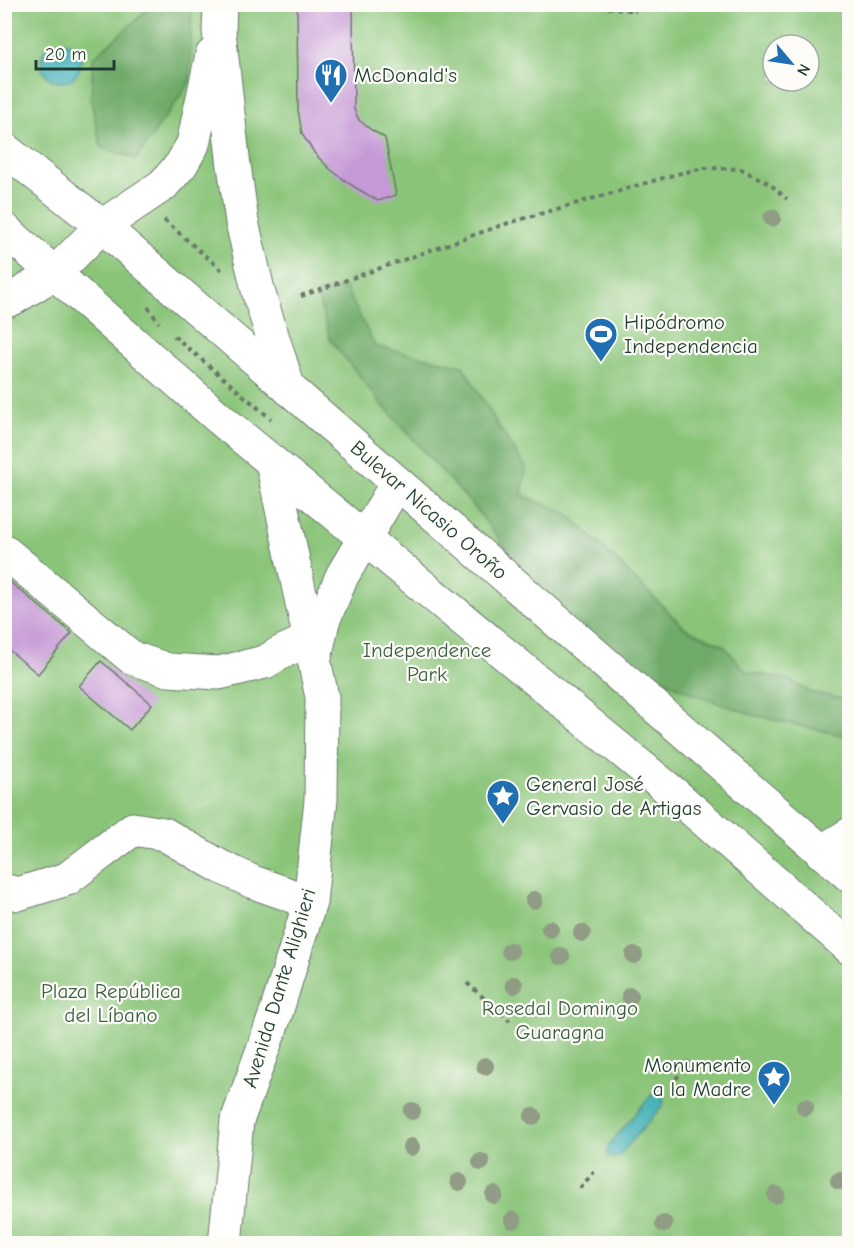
<svg xmlns="http://www.w3.org/2000/svg" width="854" height="1248" viewBox="0 0 854 1248" font-family="'Comic Neue',sans-serif">
	<style>
		.green { fill: #89c478; stroke: #548056; stroke-width: 1.5; fill-rule: evenodd }
		.forest { fill: #6eaa68; stroke: #46744e; stroke-width: 1.5 }
		.water { fill: #3daeb5; stroke: #2e7674; stroke-width: 1.5 }
		.building { fill: #c598d6 }
		.lines { fill: none; stroke-linecap: round; stroke-linejoin: round }
		.minor-casing { stroke: #6b786c; stroke-width: 35 }
		.major-casing { stroke: #6b786c; stroke-width: 35 }
		.path { stroke: #6b786c; stroke-width: 4; stroke-dasharray: 4.5 4.5; stroke-linecap: butt }
		.minor { stroke: #fff; stroke-width: 33 }
		.major { stroke: #fff; stroke-width: 33 }
		.tree { fill: #909c85 }
		.labels { text-anchor: middle; stroke-width: 4.5; stroke-linejoin: round; paint-order: stroke }
		.poi-label { font-size: 21px; fill: #1f3d34; stroke: #fdfcf7; text-anchor: start }
		.street-label { font-size: 21px; fill: #1f3d34; stroke: #fdfcf7 }
		.park-label { font-size: 21px; fill: #3a5f45; stroke: #fdfcf7 }
	</style>
	<rect width="100%" height="100%" fill="#fdfcf7"/>
	<filter id="ink" filterUnits="userSpaceOnUse"><feTurbulence type="fractalNoise" baseFrequency=".0167" numOctaves="2"/><feDisplacementMap in="SourceGraphic" scale="12" xChannelSelector="R" yChannelSelector="G"/><feConvolveMatrix kernelMatrix="1 2 1 2 8 2 1 2 1" color-interpolation-filters="sRGB"/></filter>
	<filter id="wash" filterUnits="userSpaceOnUse"><feTurbulence type="fractalNoise" baseFrequency=".008" numOctaves="4" result="noise"/><feDisplacementMap in="SourceGraphic" scale="24" xChannelSelector="R" yChannelSelector="G"/><feGaussianBlur stdDeviation="1.35" result="paint"/><feColorMatrix in="noise" values="0 0 0 0 0 0 0 0 0 0 0 0 0 0 0 0 0 1.4 0 .05"/><feComposite in="paint" operator="in"/></filter>
	<g filter="url(#wash)">
		<rect width="100%" height="100%" fill="#f8e7d3"/>
		<!-- green -->
		<path class="green" d="M4,5H849V1243H5ZM773,45H809V81H773Z"/>
		<!-- forest -->
		<g class="forest">
			<polygon points="150,5 192,5 190,82 136,159 101,147 91,100 93,58 144,13"/>
			<polygon points="345,287 375,346 463,366 499,427 526,468 522,495 568,514 685,628 723,645 747,672 787,679 810,692 849,700 849,737 757,716 698,696 621,660 534,584 476,509 379,401 330,339 317,294"/>
		</g>
		<!-- water -->
		<g class="water">
			<circle cx="61" cy="62" r="20"/>
			<polygon points="653,1093 658,1094 664,1098 663,1105 619,1156 612,1158 607,1154 609,1145"/>
		</g>
		<g id="blocks">
			<!-- building -->
			<g class="building">
				<polygon points="297,4 353,4 354,109 359,120 370,129 385,138 396,195 378,201 353,186 331,170 315,154 302,134 298,110"/>
				<polygon points="4,577 72,633 38,674 4,646"/>
				<polygon points="101,661 152,704 130,730 79,686"/>
			</g>
		</g>
	</g>
	<g filter="url(#ink)">
		<use href="#blocks" fill-opacity="0" stroke="#6b786c" stroke-width="1.5"/>
		<g class="lines">
			<!-- minor casing -->
			<g class="minor-casing">
				<g id="minor">
					<polyline points="220,4 219,31 233,158 242,222 259,294 289,389"/>
					<polyline points="4,302 14,298 55,273 102,226 163,185 181,165 193,144 212,55"/>
					<polyline points="4,551 132,658 168,670 219,673 265,662 280,653 310,639"/>
					<polyline points="316,654 323,621 342,576 397,483"/>
					<polyline points="821,852 850,834"/>
					<polyline points="4,890 18,894 67,879 133,829 164,834 221,867 253,882 310,902"/>
					<polyline points="225,1244 237,1121 275,1016 310,902 321,800 322,697 272,462"/>
				</g>
			</g>
			<!-- major casing -->
			<g class="major-casing">
				<g id="major">
					<polyline points="4,149 102,226 850,876"/>
					<polyline points="4,229 219,418 672,792 850,948"/>
				</g>
			</g>
			<!-- path -->
			<g class="path">
				<polyline points="581,4 636,11"/>
				<polyline points="164,220 224,272"/>
				<polyline points="301,296 502,225 677,174 704,168 741,169 770,184 787,199"/>
				<polyline points="148,307 159,323"/>
				<polyline points="174,336 271,419"/>
				<polyline points="467,983 510,1021"/>
				<polyline points="676,1079 690,1060"/>
				<polyline points="580,1188 594,1172"/>
			</g>
			<!-- minor -->
			<use href="#minor" class="minor"/>
			<!-- major -->
			<use href="#major" class="major"/>
		</g>
		<!-- trees -->
		<g class="tree">
			<circle cx="772" cy="218" r="9"/>
			<circle cx="534" cy="900" r="9"/>
			<circle cx="550" cy="929" r="9"/>
			<circle cx="582" cy="933" r="9"/>
			<circle cx="510" cy="951" r="9"/>
			<circle cx="634" cy="955" r="9"/>
			<circle cx="561" cy="956" r="9"/>
			<circle cx="514" cy="985" r="9"/>
			<circle cx="630" cy="996" r="9"/>
			<circle cx="485" cy="1066" r="9"/>
			<circle cx="805" cy="1107" r="9"/>
			<circle cx="412" cy="1111" r="9"/>
			<circle cx="533" cy="1116" r="9"/>
			<circle cx="411" cy="1147" r="9"/>
			<circle cx="481" cy="1162" r="9"/>
			<circle cx="839" cy="1181" r="9"/>
			<circle cx="459" cy="1182" r="9"/>
			<circle cx="494" cy="1195" r="9"/>
			<circle cx="776" cy="1195" r="9"/>
			<circle cx="513" cy="1220" r="9"/>
			<circle cx="664" cy="1224" r="9"/>
		</g>
	</g>
	<!-- icons -->
	<defs>
		<g id="restaurant-pin" transform="scale(1.725)"><path d="M0 17L-7.5 6A9.5 9.5 0 1 1 7.5 6Z" fill="#1f6fb2" stroke="#fdfcf7"/><path d="M-5-6h1v4h1v-4h1v4h1v-4h1v5L-1.5 .5V6h-2V.5L-5-1ZM5-6V6H3V1.5H1.5Q1.5-4 5-6Z" fill="#fff"/></g>
		<g id="stadium-pin" transform="scale(1.725)"><path d="M0 17L-7.5 6A9.5 9.5 0 1 1 7.5 6Z" fill="#1f6fb2" stroke="#fdfcf7"/><path d="M0-5a6.5 5 0 1 0 0 10a6.5 5 0 1 0 0-10ZM-3.5-1.8h7v3.6h-7Z" fill="#fff"/></g>
		<g id="sight-pin" transform="scale(1.725)"><path d="M0 17L-7.5 6A9.5 9.5 0 1 1 7.5 6Z" fill="#1f6fb2" stroke="#fdfcf7"/><path d="M0-6L1.8-2.2L6-1.7L2.9 1.2L3.7 5.4L0 3.3L-3.7 5.4L-2.9 1.2L-6-1.7L-1.8-2.2Z" fill="#fff"/></g>
	</defs>
	<g fill-rule="evenodd">
		<use href="#restaurant-pin" x="331" y="75"/>
		<use href="#stadium-pin" x="601" y="334"/>
		<use href="#sight-pin" x="503" y="796"/>
		<use href="#sight-pin" x="774" y="1077"/>
	</g>
	<g class="labels">
		<!-- poi labels -->
		<g class="poi-label">
			<text x="354" y="82">McDonald's</text>
			<text x="624" y="329">Hipódromo<tspan x="624" dy="24">Independencia</tspan></text>
			<text x="526" y="791">General José<tspan x="526" dy="24">Gervasio de Artigas</tspan></text>
			<text x="751" y="1072" text-anchor="end">Monumento<tspan x="751" dy="24">a la Madre</tspan></text>
		</g>
		<!-- street labels -->
		<g class="street-label">
			<text transform="translate(429 510) rotate(41)" y="7">Bulevar Nicasio Oroño</text>
			<text transform="translate(279 988) rotate(-73)" y="7">Avenida Dante Alighieri</text>
		</g>
		<!-- park labels -->
		<g class="park-label">
			<text x="427" y="657">Independence<tspan x="427" dy="24">Park</tspan></text>
			<text x="111" y="998">Plaza República<tspan x="111" dy="24">del Líbano</tspan></text>
			<text x="560" y="1015">Rosedal Domingo<tspan x="560" dy="24">Guaragna</tspan></text>
		</g>
	</g>
	<!-- margin -->
	<rect width="854" height="1248" fill="none" stroke="#fdfcf7" stroke-width="24"/>
	<!-- north arrow -->
	<g transform="translate(791 63) rotate(119)"><circle r="28" fill="#fdfcf7" stroke="#a4b0a9" stroke-width="1.5"/>
	<path d="M0-4.5L10 22L0 15L-10 22Z" fill="#1f6fb2"/>
	<text y="-9" font-size="16" font-weight="bold" text-anchor="middle" fill="#1f3d34">N</text>
	</g>
	<!-- scale -->
	<path d="M36 60v9h78v-9" fill="none" stroke="#1f3d34" stroke-width="3"/>
	<text x="45" y="60" font-size="18" fill="#1f3d34" stroke="#fdfcf7" stroke-width="4.5" paint-order="stroke">20 m</text>
</svg>
